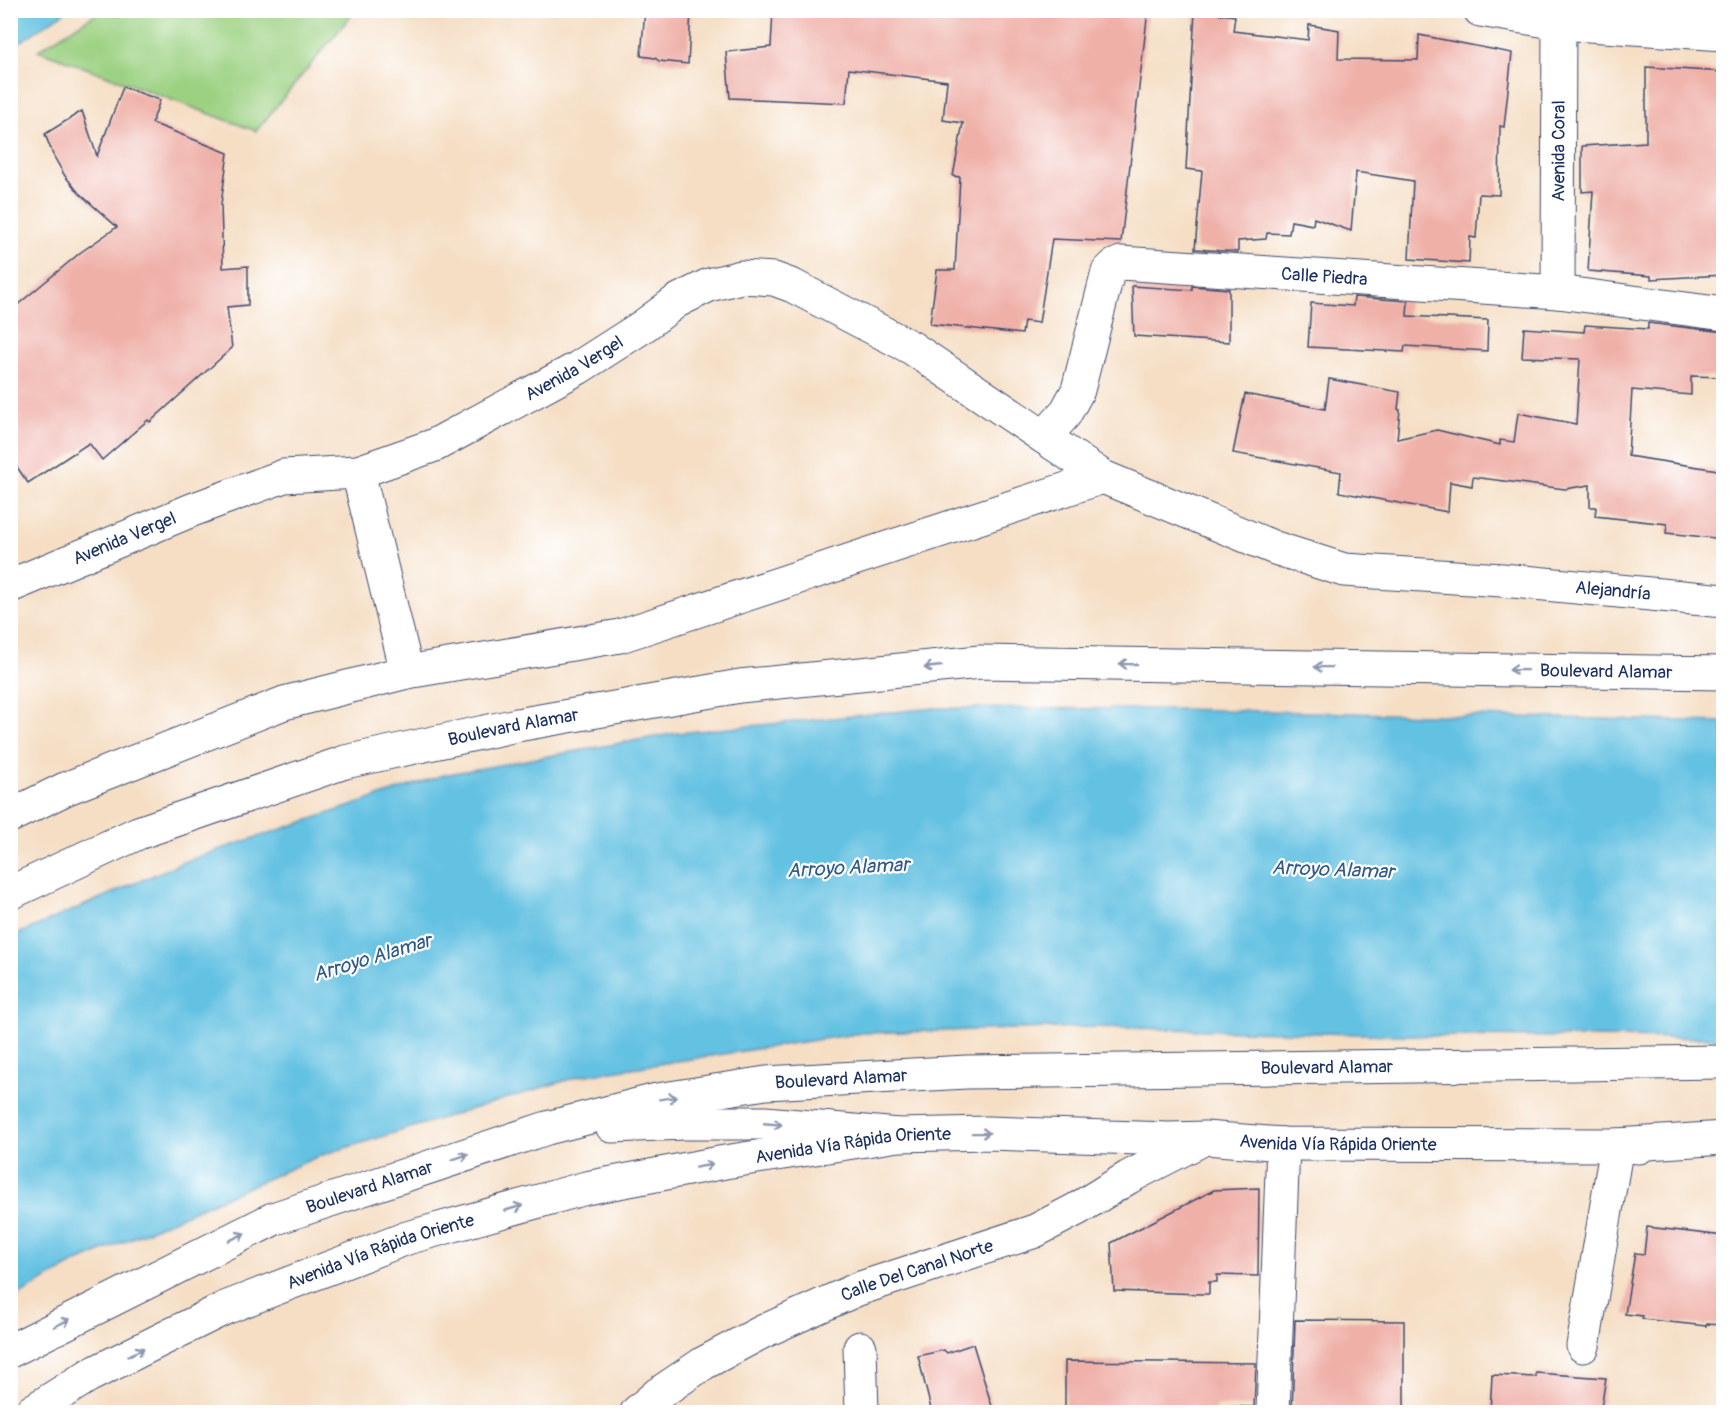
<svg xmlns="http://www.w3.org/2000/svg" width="1734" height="1423" viewBox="0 0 1734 1423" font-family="Pangolin,sans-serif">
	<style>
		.green { fill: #9cd182; stroke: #5c8070; stroke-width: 1.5 }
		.water { fill: #64c1e2; stroke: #4078a0; stroke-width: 1.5 }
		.building { fill: #efb0a8 }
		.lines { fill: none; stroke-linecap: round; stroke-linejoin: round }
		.minor-casing { stroke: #3c496d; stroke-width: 35 }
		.highway-casing { stroke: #3c496d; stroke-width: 35 }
		.minor { stroke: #fff; stroke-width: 33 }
		.highway { stroke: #fff; stroke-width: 33 }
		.oneway { stroke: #8d97ae }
		.labels { text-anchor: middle; stroke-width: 4.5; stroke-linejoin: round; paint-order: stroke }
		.street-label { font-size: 18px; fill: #1b2f5e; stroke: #fff }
		.water-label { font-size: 20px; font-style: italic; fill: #315b86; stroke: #fff }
	</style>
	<rect width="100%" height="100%" fill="#fff"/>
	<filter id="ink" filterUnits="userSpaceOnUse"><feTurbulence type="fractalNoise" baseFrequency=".0167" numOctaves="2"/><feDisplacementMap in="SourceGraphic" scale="12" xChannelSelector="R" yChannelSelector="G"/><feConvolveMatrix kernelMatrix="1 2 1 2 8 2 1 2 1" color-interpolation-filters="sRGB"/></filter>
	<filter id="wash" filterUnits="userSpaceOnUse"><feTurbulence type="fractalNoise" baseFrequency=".008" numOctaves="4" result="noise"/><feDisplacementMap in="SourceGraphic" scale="24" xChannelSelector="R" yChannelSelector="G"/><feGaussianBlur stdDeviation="1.35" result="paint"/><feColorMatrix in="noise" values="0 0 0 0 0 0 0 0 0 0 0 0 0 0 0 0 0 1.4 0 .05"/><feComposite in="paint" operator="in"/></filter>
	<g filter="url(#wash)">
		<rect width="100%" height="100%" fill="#f5dec4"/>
		<!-- green -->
		<polygon class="green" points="102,10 355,10 355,11 256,131 38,50"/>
		<!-- water -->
		<g class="water">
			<polygon points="11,10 66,10 66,11 11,48"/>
			<polygon points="935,708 1177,709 1723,722 1723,1038 1437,1036 1091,1027 862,1033 580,1076 319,1156 75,1263 11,1300 11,937 186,861 443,775 677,733"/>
		</g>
		<g id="blocks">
			<!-- building -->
			<g class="building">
				<polygon points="645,10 691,10 688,64 659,61 655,58 641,56"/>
				<polygon points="773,10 1148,10 1121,242 1052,239 1039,323 1024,321 1022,334 930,324 937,270 955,270 960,177 953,176 963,123 943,120 947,81 849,69 846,103 730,98 726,52 771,47"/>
				<polygon points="1195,11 1235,16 1233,31 1308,40 1309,25 1339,30 1338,59 1418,60 1419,35 1512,53 1504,127 1500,126 1499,195 1479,194 1476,238 1470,237 1469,263 1409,259 1413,181 1356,172 1351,231 1314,218 1313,225 1291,221 1289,234 1267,233 1266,239 1238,241 1238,252 1195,249 1202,171 1186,169"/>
				<polygon points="1646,67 1724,72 1724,275 1651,279 1651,276 1588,271 1593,191 1582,192 1582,146 1646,142"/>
				<polygon points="123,87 160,100 152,123 228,153 221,204 223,268 248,266 248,305 227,307 232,348 150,422 148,420 102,460 89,443 28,483 10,457 10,311 81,252 117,227 79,193 65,176 53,155 45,134 82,111 97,156"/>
				<polygon points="1132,286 1192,290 1192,286 1229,289 1229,342 1134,336"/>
				<polygon points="1354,297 1408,301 1407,316 1488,320 1487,351 1405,346 1404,352 1308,347 1311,303 1353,306"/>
				<polygon points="1648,323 1724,332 1724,377 1691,376 1691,395 1632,390 1628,456 1724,471 1724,539 1666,533 1667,524 1595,516 1596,507 1590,507 1590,485 1565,489 1473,477 1472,486 1450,482 1448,512 1339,492 1341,472 1233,453 1245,394 1325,409 1329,379 1400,392 1398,409 1400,410 1397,439 1437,430 1500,445 1500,440 1514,442 1518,413 1576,424 1580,359 1522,357 1524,328 1584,332 1585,325 1648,329"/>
				<polygon points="1259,1188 1258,1276 1217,1275 1217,1282 1209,1282 1209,1294 1202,1294 1114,1291 1111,1243 1214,1190"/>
				<polygon points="1647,1227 1724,1236 1724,1276 1720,1325 1707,1324 1706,1326 1642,1319 1643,1316 1625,1314 1635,1253 1644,1254"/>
				<polygon points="1295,1320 1404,1321 1404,1413 1292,1413"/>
				<polygon points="973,1344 994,1413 932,1413 918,1356 944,1350 947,1353"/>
				<polygon points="1065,1361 1256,1363 1254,1407 1216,1406 1216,1413 1065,1413"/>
				<polygon points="1536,1373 1606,1378 1600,1413 1490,1413 1492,1375 1536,1377"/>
			</g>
		</g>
	</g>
	<g filter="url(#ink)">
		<use href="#blocks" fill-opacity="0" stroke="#3c496d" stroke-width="1.5"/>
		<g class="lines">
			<!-- minor casing -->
			<g class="minor-casing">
				<g id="minor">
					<polyline points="1480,10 1559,23 1724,34"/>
					<path id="s1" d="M1558,292L1559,10"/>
					<path id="s2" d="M1044,437L1065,414L1078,390L1108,272L1114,266L1121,263L1558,292L1724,314"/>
					<polyline points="358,472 407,672"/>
					<path id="s3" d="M10,586L192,510L284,476L358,472L435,445L578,368L642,327L677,301L709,285L741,277L774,279L793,286L912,348L1103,477L1275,548L1344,570L1502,580L1724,601"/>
					<polyline points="10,816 65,789 284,703 407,672 620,636 1103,477"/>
					<polyline points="1583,1346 1617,1145 1639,1147"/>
					<polyline points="860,1348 862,1412"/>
					<path id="s4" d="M31,1412L88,1376L225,1308L407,1238L586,1188L725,1162L898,1135L988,1133L1169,1139L1205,1138L1283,1144L1617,1145L1724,1138"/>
					<path id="s5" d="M637,1412L658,1394L704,1363L762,1332L858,1289L1035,1231L1077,1209L1129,1177L1199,1141"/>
					<polyline points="1273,1412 1283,1144"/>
				</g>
			</g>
			<!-- highway casing -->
			<g class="highway-casing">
				<g id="highway">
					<path id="s6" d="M10,893L138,833L345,762L517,725L740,686L980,662L1724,673"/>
					<polyline points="612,1126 684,1123 765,1123 898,1135"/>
					<path id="s7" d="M10,1351L273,1219L547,1128L657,1100L766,1083L967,1072L1724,1062"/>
				</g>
			</g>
			<!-- minor -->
			<use href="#minor" class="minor"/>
			<!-- highway -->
			<use href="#highway" class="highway"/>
		</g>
		<!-- one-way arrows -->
		<defs><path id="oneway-shaft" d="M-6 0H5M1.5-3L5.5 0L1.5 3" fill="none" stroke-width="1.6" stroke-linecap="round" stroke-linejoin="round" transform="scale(1.5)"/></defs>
		<g class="oneway">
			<use href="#oneway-shaft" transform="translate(1128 664) rotate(-179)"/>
			<use href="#oneway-shaft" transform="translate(933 667) rotate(174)"/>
			<use href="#oneway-shaft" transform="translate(1323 667) rotate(-179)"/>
			<use href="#oneway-shaft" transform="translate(1518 670) rotate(-179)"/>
			<use href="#oneway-shaft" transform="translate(668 1098) rotate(-9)"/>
			<use href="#oneway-shaft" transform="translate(773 1124) rotate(5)"/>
			<use href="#oneway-shaft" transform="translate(981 1133) rotate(-1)"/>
			<use href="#oneway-shaft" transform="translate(460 1157) rotate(-18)"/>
			<use href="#oneway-shaft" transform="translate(704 1166) rotate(-10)"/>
			<use href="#oneway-shaft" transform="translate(514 1208) rotate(-16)"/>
			<use href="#oneway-shaft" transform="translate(237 1237) rotate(-26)"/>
			<use href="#oneway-shaft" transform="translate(62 1323) rotate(-26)"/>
			<use href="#oneway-shaft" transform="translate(136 1352) rotate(-27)"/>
		</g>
	</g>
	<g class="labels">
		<!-- street labels -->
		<g class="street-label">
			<text dy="6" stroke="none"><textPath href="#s1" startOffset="141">Avenida Coral</textPath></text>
			<text dy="6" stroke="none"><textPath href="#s2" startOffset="400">Calle Piedra</textPath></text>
			<text dy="6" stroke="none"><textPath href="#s3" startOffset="610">Avenida Vergel</textPath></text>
			<text dy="6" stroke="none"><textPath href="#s3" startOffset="124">Avenida Vergel</textPath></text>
			<text dy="6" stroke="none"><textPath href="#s3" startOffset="1748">Alejandría</textPath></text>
			<text dy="6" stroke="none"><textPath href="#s6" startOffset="1630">Boulevard Alamar</textPath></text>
			<text dy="6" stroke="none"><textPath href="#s6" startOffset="532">Boulevard Alamar</textPath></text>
			<text dy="6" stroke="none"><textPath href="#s7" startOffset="1368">Boulevard Alamar</textPath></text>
			<text dy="6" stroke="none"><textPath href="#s7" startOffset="882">Boulevard Alamar</textPath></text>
			<text dy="6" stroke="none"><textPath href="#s4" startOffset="1358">Avenida Vía Rápida Oriente</textPath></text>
			<text dy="6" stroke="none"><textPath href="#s4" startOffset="872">Avenida Vía Rápida Oriente</textPath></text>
			<text dy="6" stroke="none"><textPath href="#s7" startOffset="396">Boulevard Alamar</textPath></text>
			<text dy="6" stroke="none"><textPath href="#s4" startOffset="386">Avenida Vía Rápida Oriente</textPath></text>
			<text dy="6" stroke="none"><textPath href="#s5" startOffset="316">Calle Del Canal Norte</textPath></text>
		</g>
		<!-- water labels -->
		<g class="water-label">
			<text transform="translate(848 867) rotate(-3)" y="7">Arroyo Alamar</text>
			<text transform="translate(1333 869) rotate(2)" y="7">Arroyo Alamar</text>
			<text transform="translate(372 957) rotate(-17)" y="7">Arroyo Alamar</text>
		</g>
	</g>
	<!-- margin -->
	<rect width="1734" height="1423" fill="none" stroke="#fff" stroke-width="36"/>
</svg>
